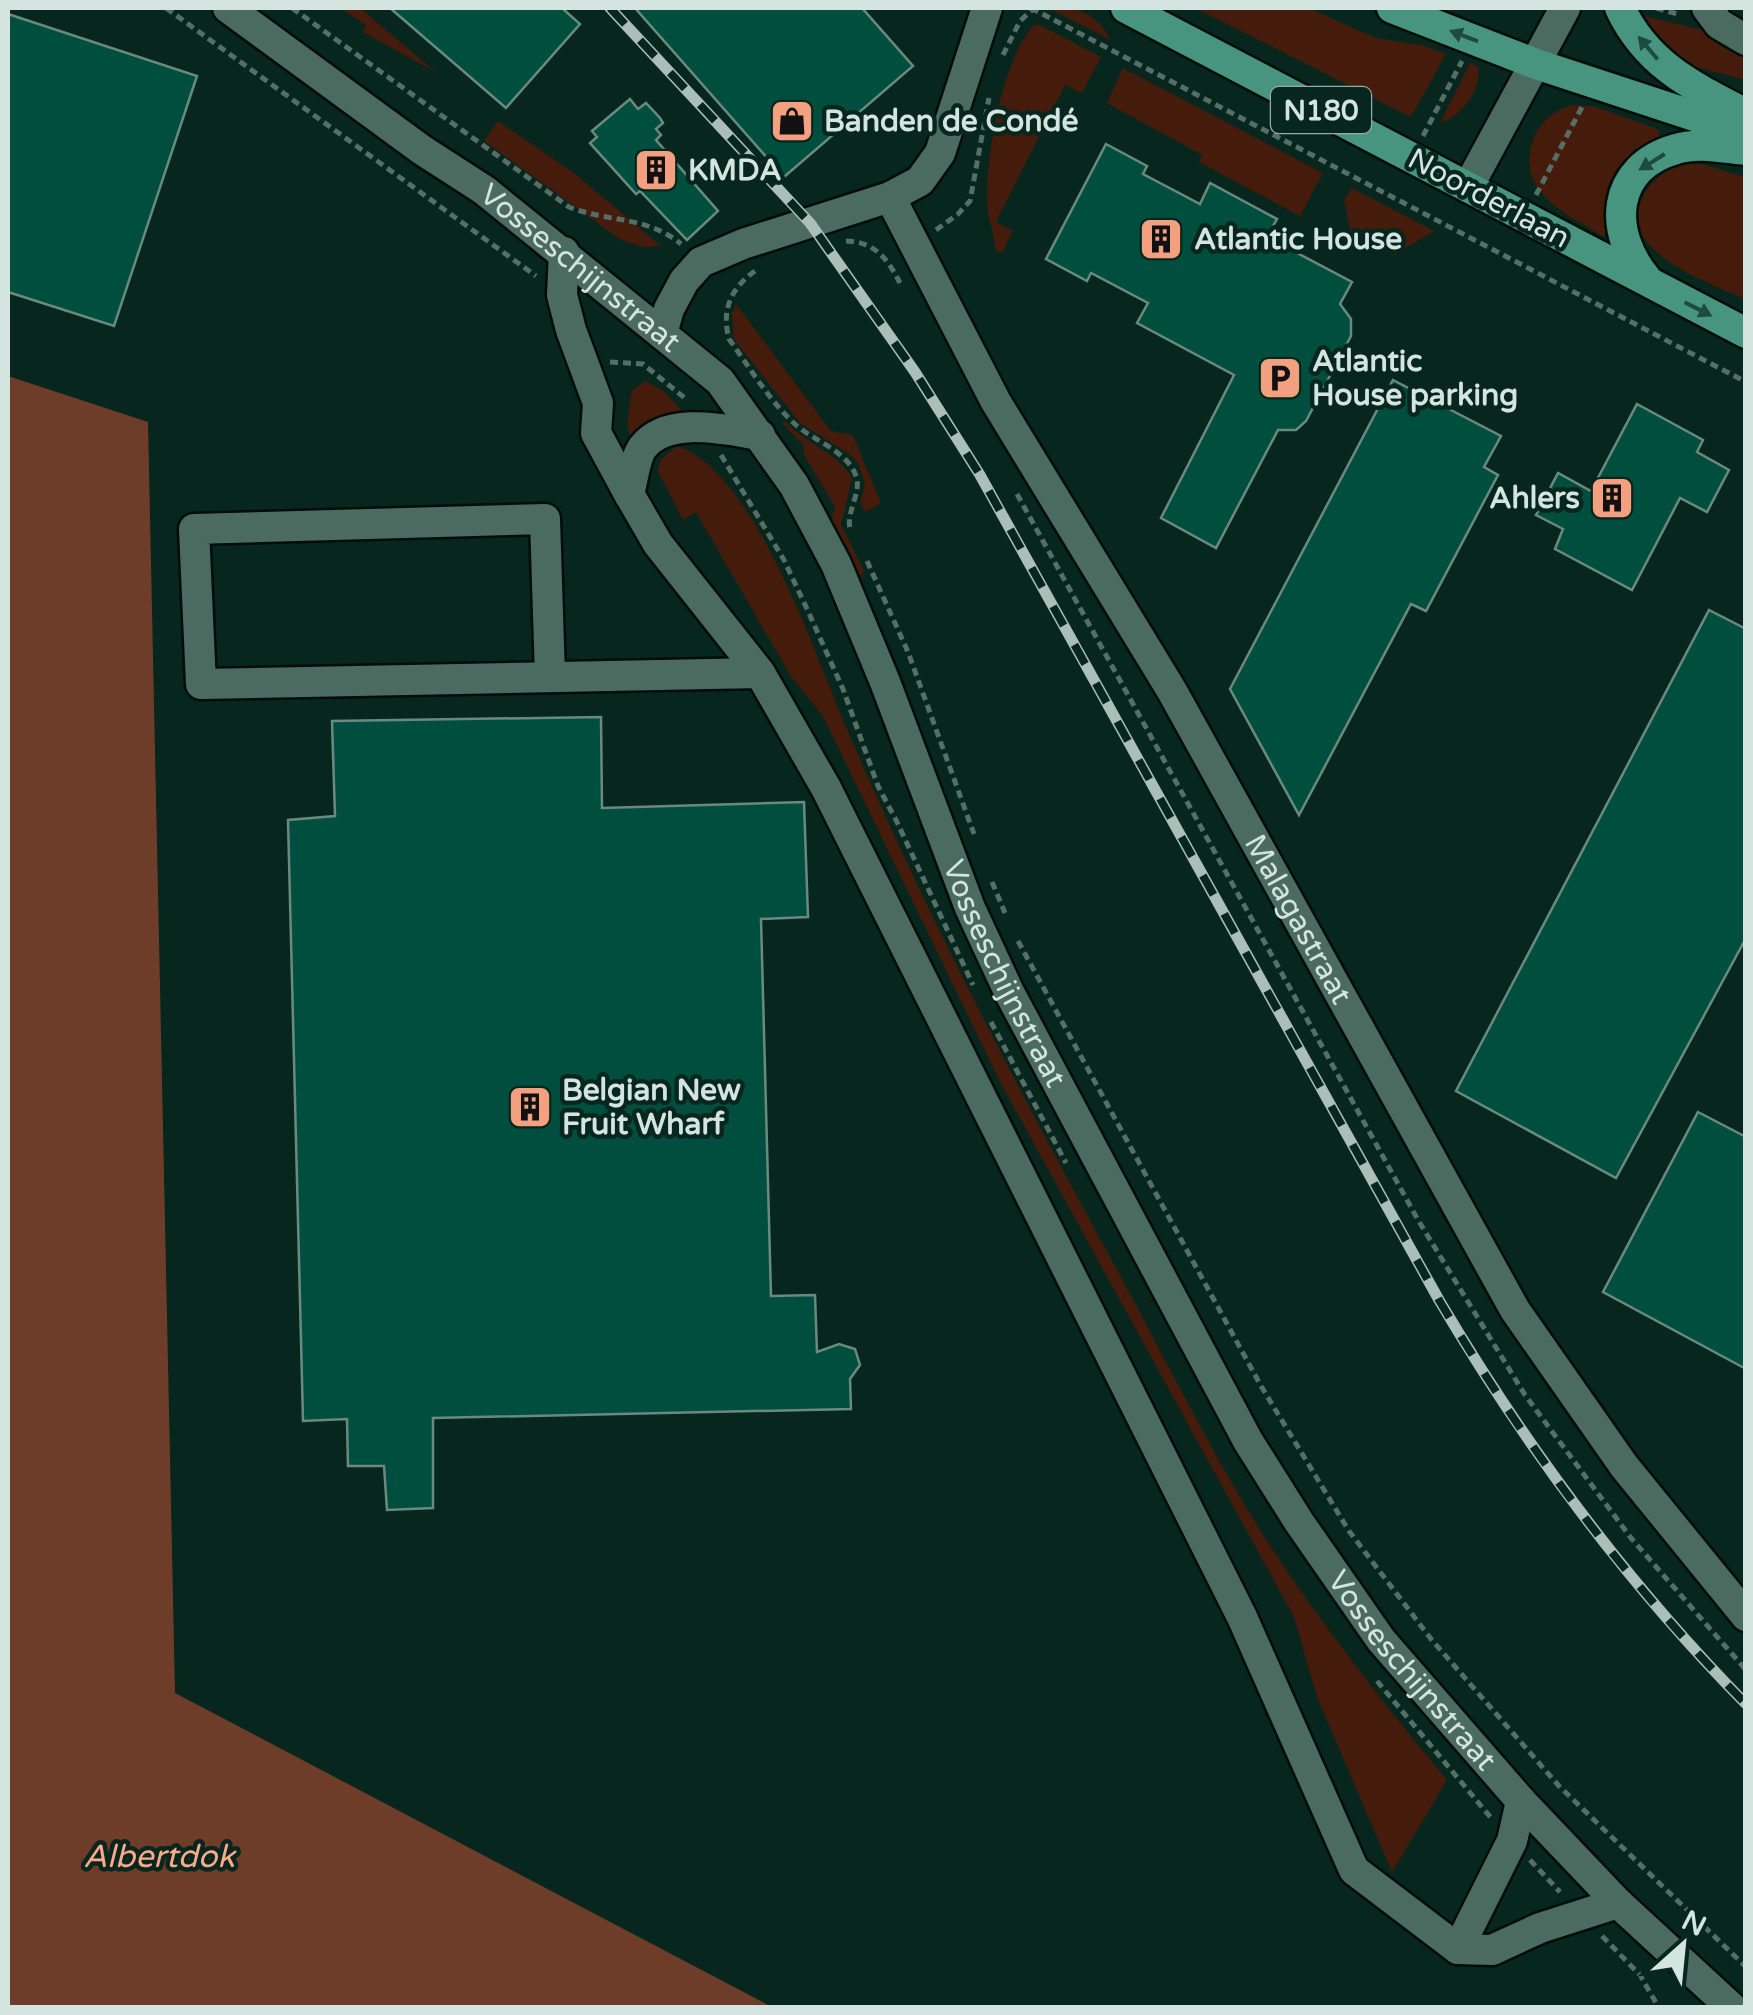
<svg xmlns="http://www.w3.org/2000/svg" width="1753" height="2015" viewBox="0 0 1753 2015" font-family="'Varela Round',sans-serif">
	<style>
		.green { fill: #451c0b }
		.water { fill: #6e3d2a }
		.building { fill: #004f3e; stroke: #6a8a7f; stroke-width: 2.5 }
		.lines { fill: none; stroke-linecap: round; stroke-linejoin: round }
		.minor-casing { stroke: #000d08; stroke-width: 35 }
		.major-casing { stroke: #000d08; stroke-width: 35 }
		.path { stroke: #556e67; stroke-width: 5; stroke-dasharray: 8 5; stroke-linecap: butt }
		.minor { stroke: #4b6a60; stroke-width: 30 }
		.major { stroke: #47947f; stroke-width: 30 }
		.rail-casing { stroke: #abbfb8; stroke-width: 11 }
		.rail { stroke: #07261d; stroke-width: 8; stroke-dasharray: 22; stroke-linecap: butt }
		.oneway { fill: #1d4c3f }
		.labels { text-anchor: middle; stroke-width: 9; stroke-linejoin: round; paint-order: stroke }
		.shield { fill: #07261d; stroke: #96aca5; stroke-width: 2.5 }
		.shield-label { font-size: 28px; font-weight: bold; fill: #d4e5df }
		.poi-label { font-size: 30px; font-weight: bold; fill: #d4e5df; stroke: #07261d; text-anchor: start }
		.street-label { font-size: 30px; fill: #d4e5df; stroke: #07261d }
		.water-label { font-size: 32px; font-style: italic; fill: #faaa8b; stroke: #07261d }
	</style>
	<rect width="100%" height="100%" fill="#07261d"/>
	<!-- green -->
	<g class="green">
		<polygon points="340,8 360,8 437,73 363,32 366,25"/>
		<path d="M1048,8C1078,7 1096,12 1111,40Z"/>
		<polygon points="1195,8 1308,8 1376,38 1422,45 1446,54 1411,117"/>
		<path d="M1644,16L1703,30L1720,46L1745,55V80C1688,64 1679,69 1644,16Z"/>
		<path d="M1034,25H1040L1101,57L1082,93L1065,85L996,222L1013,231L1002,253L996,250C994,237 990,224 988,211C983,167 1002,57 1034,25Z"/>
		<path d="M1470,63L1478,67C1482,89 1462,117 1440,123Z"/>
		<polygon points="1123,68 1323,173 1300,216 1199,162 1202,155 1107,103"/>
		<path d="M1571,105L1593,106L1658,129L1660,137L1647,146L1609,233L1603,236C1567,214 1517,193 1532,143C1539,122 1551,113 1571,105Z"/>
		<polygon points="498,121 574,173 661,246 643,247 621,240 484,141"/>
		<path d="M1680,164H1702L1745,177V299C1710,283 1619,253 1641,201C1649,181 1662,173 1680,164Z"/>
		<polygon points="1352,188 1434,231 1394,255 1351,232 1344,200"/>
		<polygon points="736,304 831,431 853,435 881,503 866,512 860,503 865,485 859,465 852,456 800,423 734,339 732,314"/>
		<polygon points="646,381 665,392 682,411 650,422 630,435 627,423 632,390"/>
		<path d="M785,421C804,443 837,452 852,478L841,525L864,571L861,577L831,521L835,507L804,455L803,445L782,423Z"/>
		<path d="M677,446C755,471 815,655 846,727C925,911 1017,1088 1114,1264C1162,1352 1207,1445 1260,1530C1316,1618 1381,1700 1447,1780L1392,1872L1317,1697L1294,1617L1000,1082L823,716L790,675L696,512L683,520L658,471L661,459Z"/>
	</g>
	<!-- water -->
	<polygon class="water" points="8,376 148,422 175,1693 772,2007 8,2007"/>
	<!-- building -->
	<g class="building">
		<polygon points="390,8 562,8 580,24 506,108"/>
		<polygon points="635,8 862,8 913,66 784,177"/>
		<polygon points="8,14 197,76 114,326 8,292"/>
		<polygon points="630,99 638,109 646,103 660,118 663,123 656,129 661,135 656,140 718,211 687,240 640,191 636,194 590,143 597,137 592,131"/>
		<polygon points="1106,144 1147,166 1143,174 1200,204 1210,183 1277,219 1267,237 1352,282 1340,304 1351,319 1351,336 1306,421 1296,430 1278,430 1216,548 1161,518 1234,375 1137,323 1148,303 1091,273 1087,281 1046,259"/>
		<polygon points="1393,380 1501,436 1484,467 1498,475 1426,611 1411,604 1299,815 1230,689"/>
		<polygon points="1637,404 1703,440 1697,452 1729,470 1707,512 1680,498 1632,590 1555,549 1563,529 1536,515 1558,473 1591,491"/>
		<polygon points="1709,610 1746,629 1746,938 1616,1178 1456,1091"/>
		<polygon points="601,717 602,808 804,802 808,917 761,919 771,1296 815,1295 817,1352 839,1344 855,1349 860,1365 850,1379 851,1409 433,1418 433,1508 387,1510 384,1466 348,1466 347,1419 303,1421 288,820 335,816 332,721"/>
		<polygon points="1698,1112 1746,1137 1746,1369 1603,1292"/>
	</g>
	<g class="lines">
		<!-- minor casing -->
		<g class="minor-casing">
			<g id="minor">
				<path id="s1" d="M228,8L422,150L484,190L720,381L794,485L836,564L885,682L970,908L1009,992L1248,1441L1299,1522L1381,1640L1521,1801L1618,1903L1732,2008"/>
				<polyline points="1707,8 1719,24 1746,40"/>
				<polyline points="1468,187 1565,8"/>
				<path id="s2" d="M890,197L996,402L1172,691L1515,1310L1624,1466L1746,1616"/>
				<polyline points="564,252 562,295 571,330 598,403 596,433 629,494"/>
				<polyline points="662,334 669,309 684,281 701,262 743,244 890,197 920,181 940,153 987,8"/>
				<path d="M760,435C727,430 668,415 643,447C635,457 633,481 629,494L658,544L760,673"/>
				<polyline points="550,677 545,519 194,529 201,684 760,673 826,788 1242,1617 1354,1870 1458,1949 1492,1950 1540,1928 1618,1903"/>
				<polyline points="1458,1949 1512,1841 1521,1801"/>
			</g>
		</g>
		<!-- major casing -->
		<g class="major-casing">
			<g id="major">
				<polyline points="1126,8 1746,333"/>
				<polyline points="1392,8 1536,64 1746,133"/>
				<path d="M1620,8C1647,65 1692,86 1746,114"/>
				<path d="M1646,278C1608,232 1610,168 1676,149C1698,142 1723,148 1746,150"/>
			</g>
		</g>
		<!-- path -->
		<g class="path">
			<polyline points="166,8 536,276"/>
			<path d="M292,8L569,207C610,223 645,215 681,244"/>
			<polyline points="1031,8 1746,382"/>
			<polyline points="1656,8 1681,15"/>
			<polyline points="1003,55 1020,21 1032,10"/>
			<polyline points="1423,136 1462,61"/>
			<polyline points="1536,195 1582,107"/>
			<polyline points="936,230 958,214 970,201 989,98"/>
			<path d="M846,241C875,242 887,258 900,283"/>
			<path d="M755,271C731,288 721,310 729,339C750,368 770,402 797,426C815,441 848,452 856,476C862,492 846,512 850,529"/>
			<polyline points="610,362 643,364 686,399"/>
			<polyline points="721,455 784,560 807,609 843,689 878,786 897,822 973,985"/>
			<polyline points="1017,494 1418,1220 1525,1395 1631,1538 1746,1670"/>
			<polyline points="867,561 908,652 974,834"/>
			<polyline points="992,882 1005,913"/>
			<polyline points="1018,941 1261,1386 1349,1531 1431,1639 1559,1786 1746,1967"/>
			<polyline points="991,1022 1066,1163"/>
			<polyline points="1377,1681 1492,1819"/>
			<polyline points="1530,1860 1560,1892"/>
			<polyline points="1602,1936 1640,1975 1659,2008"/>
		</g>
		<!-- minor -->
		<use href="#minor" class="minor"/>
		<!-- major -->
		<use href="#major" class="major"/>
		<!-- rail casing -->
		<g class="rail-casing">
			<path id="rail" d="M610,8L810,223L915,372L980,475L1439,1300C1526,1447 1626,1582 1746,1704"/>
		</g>
		<!-- rail -->
		<use href="#rail" class="rail"/>
	</g>
	<!-- one-way arrows -->
	<defs><path id="oneway-solid" d="M-6-.8H1V-3.2L6.5 0L1 3.2V.8H-6Z" transform="scale(2.5)"/></defs>
	<g class="oneway">
		<use href="#oneway-solid" transform="translate(1464 36) rotate(-159)"/>
		<use href="#oneway-solid" transform="translate(1648 48) rotate(-130)"/>
		<use href="#oneway-solid" transform="translate(1652 162) rotate(148)"/>
		<use href="#oneway-solid" transform="translate(1698 309) rotate(27)"/>
	</g>
	<!-- icons -->
	<defs>
		<g id="shop-square" transform="scale(2.25)"><rect x="-9" y="-9" width="18" height="18" rx="4" fill="#f2a080" stroke="#07261d"/><path d="M-5-2.5h2.3a2.7 3.5 0 0 1 5.4 0H5L5.5 6h-11ZM-1.5-2.5h3a1.5 2.3 0 0 0-3 0Z" fill="#111"/></g>
		<g id="building-square" transform="scale(2.25)"><rect x="-9" y="-9" width="18" height="18" rx="4" fill="#f2a080" stroke="#07261d"/><path d="M-4-6H4V6H1V3H-1V6H-4ZM-2.5-4.3h1.7v1.8h-1.7ZM.8-4.3h1.7v1.8H.8ZM-2.5-1h1.7V.8h-1.7ZM.8-1h1.7V.8H.8Z" fill="#111"/></g>
		<g id="parking-square" transform="scale(2.25)"><rect x="-9" y="-9" width="18" height="18" rx="4" fill="#f2a080" stroke="#07261d"/><path d="M-3.5-5.5H1a3.5 3.5 0 0 1 0 7H-1V5.5H-3.5ZM-1-3.4V-.6H.8a1.4 1.4 0 0 0 0-2.8Z" fill="#111"/></g>
	</defs>
	<g fill-rule="evenodd">
		<use href="#shop-square" x="792" y="121"/>
		<use href="#building-square" x="656" y="170"/>
		<use href="#building-square" x="1161" y="239"/>
		<use href="#parking-square" x="1280" y="378"/>
		<use href="#building-square" x="1612" y="498"/>
		<use href="#building-square" x="530" y="1107"/>
	</g>
	<g class="labels">
		<!-- shield labels -->
		<rect class="shield" x="1271" y="87" width="100" height="46" rx="8"/>
		<g class="shield-label">
			<text x="1321" y="120">N180</text>
		</g>
		<!-- poi labels -->
		<g class="poi-label">
			<text x="824" y="131">Banden de Condé</text>
			<text x="688" y="180">KMDA</text>
			<text x="1194" y="249">Atlantic House</text>
			<text x="1312" y="371">Atlantic<tspan x="1312" dy="34">House parking</tspan></text>
			<text x="1580" y="508" text-anchor="end">Ahlers</text>
			<text x="562" y="1100">Belgian New<tspan x="562" dy="34">Fruit Wharf</tspan></text>
		</g>
		<!-- street labels -->
		<g class="street-label">
			<text transform="translate(1489 198) rotate(28)" y="10">Noorderlaan</text>
			<text dy="10" stroke="none"><textPath href="#s1" startOffset="438">Vosseschijnstraat</textPath></text>
			<text dy="10" stroke="none"><textPath href="#s2" startOffset="830">Malagastraat</textPath></text>
			<text dy="10" stroke="none"><textPath href="#s1" startOffset="1278">Vosseschijnstraat</textPath></text>
			<text dy="10" stroke="none"><textPath href="#s1" startOffset="2088">Vosseschijnstraat</textPath></text>
		</g>
		<!-- water labels -->
		<g class="water-label">
			<text x="159" y="1867">Albertdok</text>
		</g>
	</g>
	<!-- border -->
	<rect width="1753" height="2015" fill="none" stroke="#d4e5df" stroke-width="20"/>
	<!-- north arrow -->
	<g transform="translate(1683 1945) rotate(27)" stroke="#07261d" stroke-width="8" paint-order="stroke">
	<path d="M0-8L18 38L0 25L-18 38Z" fill="#d4e5df"/>
	<text y="-15" font-size="28" font-weight="bold" text-anchor="middle" fill="#d4e5df">N</text>
	</g>
</svg>
